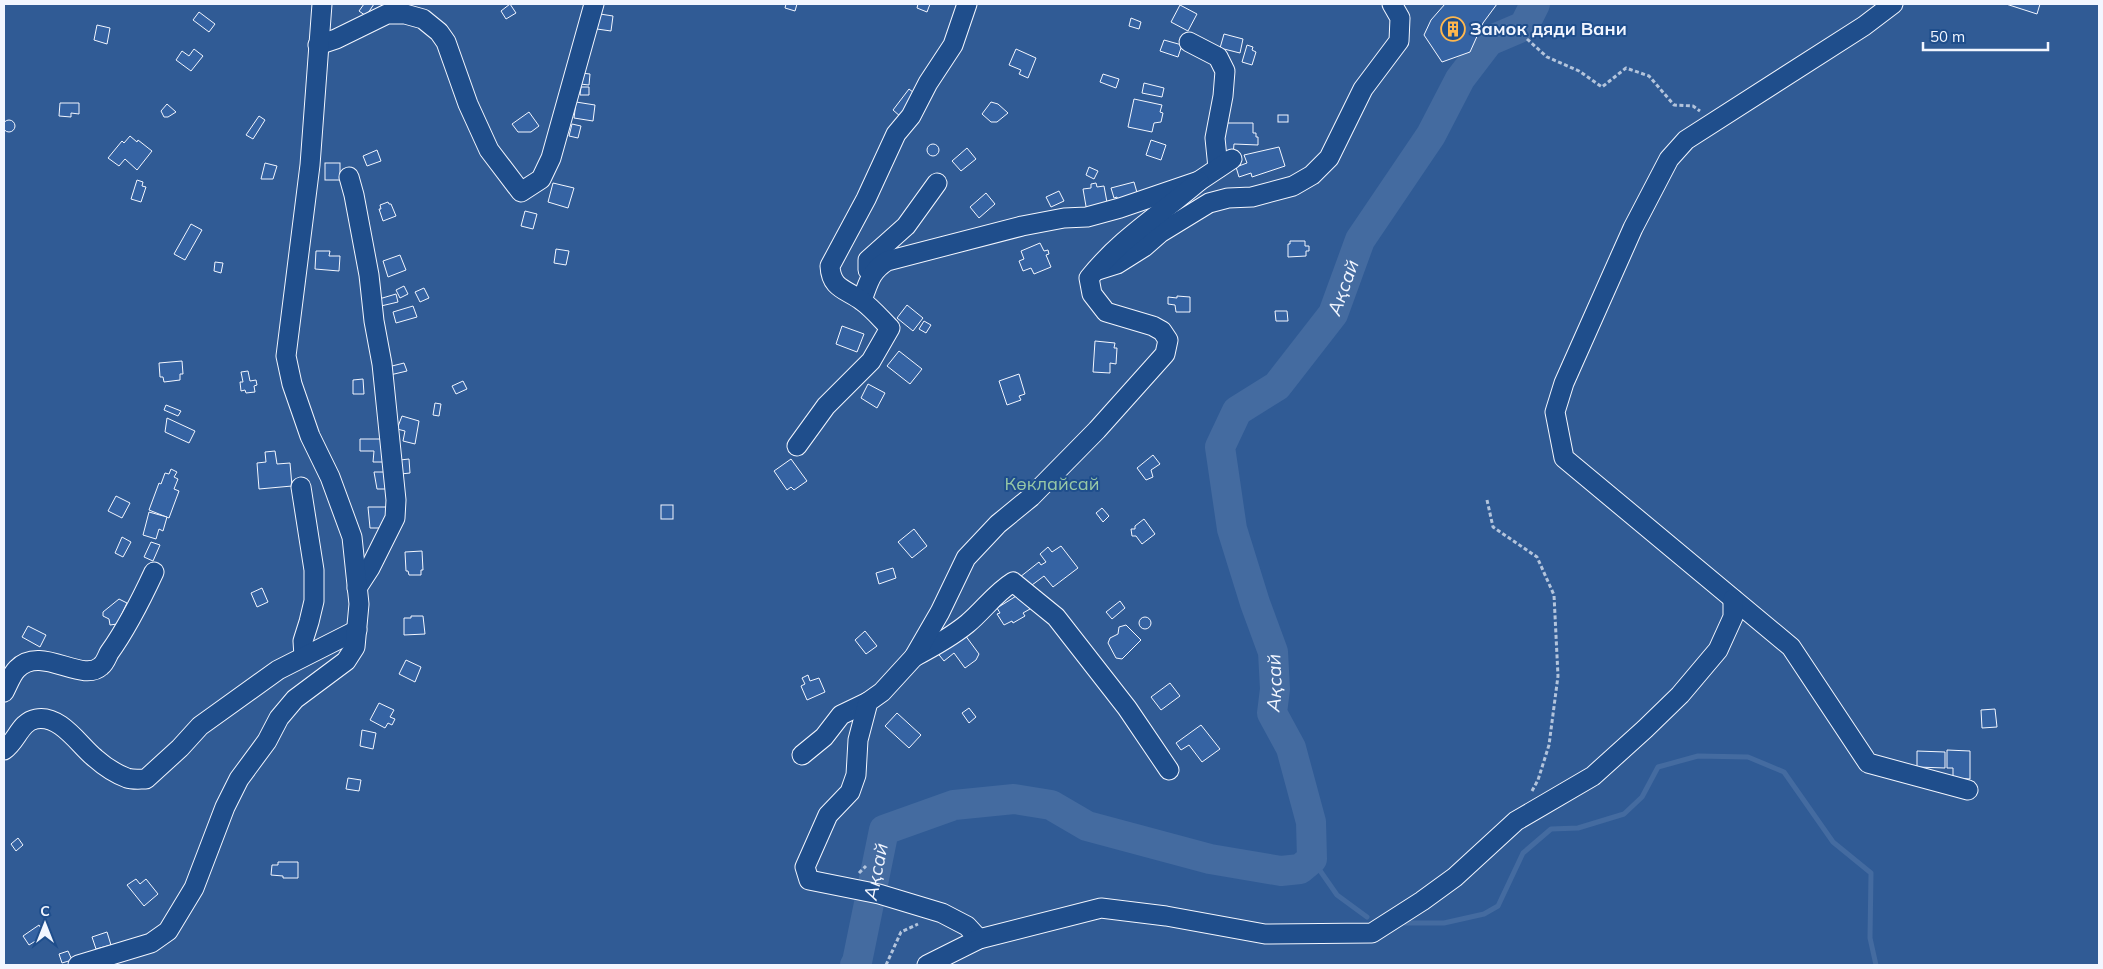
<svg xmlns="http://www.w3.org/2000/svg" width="2103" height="969" viewBox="0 0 2103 969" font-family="Mulish,sans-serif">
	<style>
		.built { fill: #305b95; stroke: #a8bbd7 }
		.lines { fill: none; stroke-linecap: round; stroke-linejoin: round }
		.stream { stroke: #446ba0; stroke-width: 5 }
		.river { stroke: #446ba0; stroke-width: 30 }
		.building { fill: #3563a3; stroke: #f2f6ff }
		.minor-casing { stroke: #f2f6ff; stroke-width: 21 }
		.path { stroke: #b3c4dc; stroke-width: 3; stroke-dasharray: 4 2.5; stroke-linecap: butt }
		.minor { stroke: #1f4e8c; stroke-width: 19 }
		.labels { text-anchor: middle; stroke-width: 4; stroke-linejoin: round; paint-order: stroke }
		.poi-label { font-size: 18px; font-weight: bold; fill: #f2f6ff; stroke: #1f4e8c; text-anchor: start }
		.park-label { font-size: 18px; fill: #97c8a6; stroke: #1f4e8c }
		.water-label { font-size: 19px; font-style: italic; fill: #f2f6ff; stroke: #1f4e8c }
	</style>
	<rect width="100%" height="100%" fill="#1f4e8c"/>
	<!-- built -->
	<rect class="built" x="4" y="4" width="2095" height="961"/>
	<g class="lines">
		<!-- stream -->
		<g class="stream">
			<polyline points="1312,859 1337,895 1367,917"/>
			<polyline points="1405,923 1444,923 1484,914 1498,906 1523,853 1551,829 1578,828 1624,814 1642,797 1658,767 1698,756 1748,757 1784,772 1833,842 1871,873 1870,938 1876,965"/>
		</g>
		<!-- river -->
		<path class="river" id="s1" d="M855,965L857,962L884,830L954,805L1014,799L1051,805L1087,826L1210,859L1281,871L1300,869L1312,859L1311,822L1291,748L1272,713L1275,689L1273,652L1255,603L1232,529L1220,447L1237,411L1277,386L1333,314L1360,240L1431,135L1460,79L1489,41L1524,26L1535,4"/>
	</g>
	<!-- building -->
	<g class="building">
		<polygon points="364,4 374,4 366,16 359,11"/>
		<polygon points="510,4 516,13 506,19 501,11"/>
		<polygon points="786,4 797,4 795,11 785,8"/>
		<polygon points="918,4 930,4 927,12 917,8"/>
		<polygon points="1445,4 1497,4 1483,23 1470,52 1442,62 1424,35 1431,20"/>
		<polygon points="2006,4 2040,4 2037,14"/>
		<polygon points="1180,5 1197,14 1188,31 1171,22"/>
		<polygon points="199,12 215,24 209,32 193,20"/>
		<polygon points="600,14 613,16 611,31 597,29"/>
		<polygon points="1131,18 1141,22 1139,29 1129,26"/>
		<polygon points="97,25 110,28 107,44 94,40"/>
		<polygon points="1224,34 1243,39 1240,53 1220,48"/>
		<polygon points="1164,40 1182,45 1178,57 1160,51"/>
		<polygon points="1247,45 1253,47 1252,50 1256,52 1252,65 1242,62"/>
		<polygon points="194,49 203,56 191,71 176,60 182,51 189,56"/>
		<polygon points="1016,49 1036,58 1028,78 1019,74 1021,70 1009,65"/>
		<polygon points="581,73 590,74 589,85 580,84"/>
		<polygon points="1103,74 1119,79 1116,88 1100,82"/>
		<polygon points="1144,83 1164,88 1162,97 1142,93"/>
		<polygon points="581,87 589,87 589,95 580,95"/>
		<polygon points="909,89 918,96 901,117 893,110"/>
		<polygon points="1134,99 1162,105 1160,112 1163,113 1161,122 1154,123 1152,132 1128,127"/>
		<polygon points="576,102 595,105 593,121 574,118"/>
		<polygon points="991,102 998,104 1008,113 997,122 991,122 982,114"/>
		<polygon points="60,103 79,103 79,114 71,113 71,117 59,116"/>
		<polygon points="167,104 176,112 168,117 164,117 161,111"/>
		<polygon points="529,112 539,126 531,132 518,132 512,124"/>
		<rect x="1278" y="115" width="10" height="7"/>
		<polygon points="259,116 265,120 253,139 246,135"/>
		<circle cx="9" cy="126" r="6"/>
		<polygon points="1225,123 1253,123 1253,133 1256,133 1256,137 1258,137 1258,145 1234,144 1233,155 1221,155"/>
		<polygon points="572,124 581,126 578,138 569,136"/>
		<polygon points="130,136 137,142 138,140 152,151 137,170 125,159 119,166 108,158 122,141 124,143"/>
		<polygon points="1151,140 1166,145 1161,160 1146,155"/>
		<circle cx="933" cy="150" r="6"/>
		<polygon points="1279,147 1285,166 1252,177 1251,173 1239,177 1236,167 1247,163 1244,155"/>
		<polygon points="967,148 976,159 961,171 952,161"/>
		<polygon points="377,150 381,161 367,166 363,156"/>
		<polygon points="265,163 277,166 273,179 261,179"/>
		<rect x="325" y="163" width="15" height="17"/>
		<polygon points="1089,167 1098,171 1094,179 1086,175"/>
		<polygon points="137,180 143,182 142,186 146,187 141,202 131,199"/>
		<polygon points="1134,182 1138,196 1118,201 1117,197 1114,198 1111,188"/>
		<polygon points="553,183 574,188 568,208 548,202"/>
		<polygon points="1096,183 1097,187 1104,186 1108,208 1087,212 1083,189 1091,188 1091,184"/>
		<polygon points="1059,191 1064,201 1051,207 1046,197"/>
		<polygon points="986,193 995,204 979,218 970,207"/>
		<polygon points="388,202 389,204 391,204 396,216 383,221 379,209 381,209 380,205"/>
		<polygon points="525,211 537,214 533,229 521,226"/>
		<polygon points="191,224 202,230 185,260 174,254"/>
		<polygon points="1290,241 1305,241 1305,246 1309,246 1309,251 1306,251 1306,256 1288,257 1288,244 1290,244"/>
		<polygon points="1040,243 1044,251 1048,250 1049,254 1046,255 1051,267 1034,274 1031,268 1023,271 1019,261 1024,259 1021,251"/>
		<polygon points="556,249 569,251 566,265 554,263"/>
		<polygon points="316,251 330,251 329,256 340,256 339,271 315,269"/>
		<polygon points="400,255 406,270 388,277 383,261"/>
		<polygon points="215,262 223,263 221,273 214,271"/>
		<polygon points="404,286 408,294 400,298 396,290"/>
		<polygon points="424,288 429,298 420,302 415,292"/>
		<polygon points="396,294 398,302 381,306 379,299"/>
		<polygon points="1177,296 1190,297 1190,312 1176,312 1175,305 1168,304 1168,297 1177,298"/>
		<polygon points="907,305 923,318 913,331 897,318"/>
		<polygon points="413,306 417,317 396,323 393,312"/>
		<polygon points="1275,311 1287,311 1288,321 1276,321"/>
		<polygon points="924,321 931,325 926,333 919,329"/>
		<polygon points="842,326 864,334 857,352 836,344"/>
		<polygon points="1095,341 1115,343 1114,348 1117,348 1116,364 1110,363 1110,373 1093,372"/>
		<polygon points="899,351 922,369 910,384 887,366"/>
		<polygon points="182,361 183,374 180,374 180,380 164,382 163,377 160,377 159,363"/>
		<polygon points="404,363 407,371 390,375 388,367"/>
		<polygon points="248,371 250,381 256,380 257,385 254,386 255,392 246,393 245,390 241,391 240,382 243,382 241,372"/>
		<polygon points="1019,374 1025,394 1019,396 1021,400 1007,405 999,381"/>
		<polygon points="363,379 364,394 353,394 353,380"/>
		<polygon points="463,381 467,389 456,394 452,386"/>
		<polygon points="868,384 885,393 877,408 861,398"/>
		<polygon points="435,403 441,404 439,416 433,415"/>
		<polygon points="166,405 181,411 178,416 164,410"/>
		<polygon points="402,416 419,421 415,444 403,441 405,431 397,429"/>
		<polygon points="167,418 195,431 189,443 165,432"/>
		<polygon points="360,439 388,439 385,462 373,462 374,451 360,451"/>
		<polygon points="275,451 277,464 290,463 292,486 259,489 257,463 266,462 265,452"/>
		<polygon points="1153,455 1160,464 1151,470 1153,477 1146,480 1137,468"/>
		<polygon points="409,459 410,473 401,474 400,460"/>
		<polygon points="791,459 807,481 794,490 791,487 787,490 774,471"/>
		<polygon points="171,469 177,472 174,477 178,479 174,489 179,491 169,518 149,510 159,483 161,484 165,473 169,474"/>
		<polygon points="374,472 385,472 386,489 377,489"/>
		<polygon points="116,496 130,503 122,518 108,511"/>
		<rect x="661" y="505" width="12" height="14"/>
		<polygon points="368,507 393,507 386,528 370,528"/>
		<polygon points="1102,508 1109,516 1103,522 1096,513"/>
		<polygon points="149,512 167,517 163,531 159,529 156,539 143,535"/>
		<polygon points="1144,519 1155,534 1142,544 1136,536 1132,536 1131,529 1135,529 1135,526"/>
		<polygon points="914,529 927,546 912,558 898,542"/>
		<polygon points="122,537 131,542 123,557 115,553"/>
		<polygon points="151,542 160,545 153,561 144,557"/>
		<polygon points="1061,546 1078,568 1053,587 1044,576 1028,588 1020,577 1039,562 1041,565 1046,562 1040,554 1048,547 1052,552"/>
		<polygon points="422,551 423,570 421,570 421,575 409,575 408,571 406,571 405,552"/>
		<polygon points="893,568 896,578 879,584 876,573"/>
		<polygon points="262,588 268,602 257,607 251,593"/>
		<polygon points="1021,593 1030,609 1023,613 1025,616 1013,623 1012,621 1004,625 997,614 1000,613 997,608"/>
		<polygon points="119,599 127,603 117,624 110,625 109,619 103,616 103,612"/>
		<polygon points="1120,601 1125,608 1112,619 1106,612"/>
		<polygon points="411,616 423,616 425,634 404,635 404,618 411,618"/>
		<circle cx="1145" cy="623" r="6"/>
		<polygon points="1126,625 1141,640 1122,659 1116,658 1108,643 1110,638 1118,634 1119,627"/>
		<polygon points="28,626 46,635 40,647 22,637"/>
		<polygon points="865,631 877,646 866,654 855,640"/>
		<polygon points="965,635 979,654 976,660 965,668 954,653 944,661 936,651"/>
		<polygon points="406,660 421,667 415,682 399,674"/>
		<polygon points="808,675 810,681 819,678 825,692 807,700 801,686 805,684 802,678"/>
		<polygon points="1170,683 1180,696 1161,710 1151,697"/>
		<polygon points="379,703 394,710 390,717 395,719 392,725 388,723 385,728 370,720"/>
		<polygon points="969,708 976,717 969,723 962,713"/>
		<polygon points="1995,709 1997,727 1982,728 1981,710"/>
		<polygon points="897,713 921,735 909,748 885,726"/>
		<polygon points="1201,725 1220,749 1202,762 1189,745 1181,750 1176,743"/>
		<polygon points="362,730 376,733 373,749 360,746"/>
		<polygon points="1947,750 1970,751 1970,779 1953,778 1953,768 1947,768"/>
		<polygon points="1917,751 1945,752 1945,768 1917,767"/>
		<polygon points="348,778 361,780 359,791 346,789"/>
		<polygon points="18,838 23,845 16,851 11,844"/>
		<polygon points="278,862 298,862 298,878 283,878 283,876 271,875 272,865 278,865"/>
		<polygon points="136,879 140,884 146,879 158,894 144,906 127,885"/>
		<polygon points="39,925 45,935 29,945 23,936"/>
		<polygon points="107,932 111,945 96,949 92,937"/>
		<polygon points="68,951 72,960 62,963 59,954"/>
	</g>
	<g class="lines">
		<!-- minor casing -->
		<g class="minor-casing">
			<g id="minor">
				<polyline points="1893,4 1864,26 1686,140 1669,159 1633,228 1564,383 1555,412 1564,458 1791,647 1868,763 1968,790"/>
				<polyline points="1189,42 1218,57 1225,71 1223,96 1215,138 1218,168"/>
				<polyline points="318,45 336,39 387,14 405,14 423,19 439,32 446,42 468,104 489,150 521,192 541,179 551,158 594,4"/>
				<polyline points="349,177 354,195 369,275 374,321 382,364 396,500 395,518 370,568 357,588"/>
				<polyline points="868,270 868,260 906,226 937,183"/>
				<polyline points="1098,270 1117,264 1144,247 1160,233 1209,203 1228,198 1252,197 1293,186 1312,175 1329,158 1363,89 1399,41 1400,18 1392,4"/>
				<path d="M862,300C869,282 870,272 887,261L1022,226L1064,218L1087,217L1120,208L1199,181L1232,159"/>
				<path d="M797,446L826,406L871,361L890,328C881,319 872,308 862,301C846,289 831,289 830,266L866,199L896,134L911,116L928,83L953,45L967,4"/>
				<polyline points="301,487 314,570 314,601 309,622 303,641 304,656"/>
				<path d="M914,657C933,647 951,637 967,624C983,611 995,593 1013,582L1056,617L1127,708L1169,770"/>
				<path d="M4,692C8,685 11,675 17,669C41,644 82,684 101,666C105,663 107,657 109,653C127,628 141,600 154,572"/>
				<path d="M4,750C17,741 20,722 36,719C60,714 79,745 95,758C104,766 116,774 127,778C133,780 140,779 146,779L180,748L200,726L278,670L357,630"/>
				<polyline points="802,755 824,737 841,715 868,702"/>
				<path d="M979,939L967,926L942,913L879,894L809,880L805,867L828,815L850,792L856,775L858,740L868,702L882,692L914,657L940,612L966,558L998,524L1031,497L1097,430L1165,354L1168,340L1162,331L1153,326L1106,312L1092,294L1089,278C1122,237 1160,215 1199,181"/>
				<polyline points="78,965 151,943 168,931 194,888 225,807 239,779 267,741 279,718 295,699 346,661 355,647 359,604 352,537 330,477 310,436 292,384 286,356 310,165 322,4"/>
				<polyline points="927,965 979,939 1101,908 1166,916 1265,934 1372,933 1422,901 1455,877 1516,821 1593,776 1645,729 1680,695 1718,650 1733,617 1733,599"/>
			</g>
		</g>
		<!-- path -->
		<g class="path">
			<polyline points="1527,39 1547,57 1579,71 1602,87 1626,68 1649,76 1674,105 1693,106 1700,111"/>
			<polyline points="1487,500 1493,527 1537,557 1554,595 1558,676 1549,745 1538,780 1532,791"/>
			<polyline points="859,873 866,866"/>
			<polyline points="886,965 901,932 918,924"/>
		</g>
		<!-- minor -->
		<use href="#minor" class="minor"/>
	</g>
	<!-- icons -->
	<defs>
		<g id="building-ring" transform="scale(1.25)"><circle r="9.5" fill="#1f4e8c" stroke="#ffb74d" stroke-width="1.5"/><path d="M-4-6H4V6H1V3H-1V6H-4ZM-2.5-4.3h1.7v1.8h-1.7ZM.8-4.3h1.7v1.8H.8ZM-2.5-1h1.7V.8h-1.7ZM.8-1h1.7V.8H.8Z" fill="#ffb74d"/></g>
	</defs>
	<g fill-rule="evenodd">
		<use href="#building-ring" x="1453" y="29"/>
	</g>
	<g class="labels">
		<!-- poi labels -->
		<g class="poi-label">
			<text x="1470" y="35">Замок дяди Вани</text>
		</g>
		<!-- park labels -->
		<g class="park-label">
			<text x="1052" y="490">Көклайсай</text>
		</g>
		<!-- water labels -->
		<g class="water-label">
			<text dy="7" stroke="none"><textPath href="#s1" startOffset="1220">Ақсай</textPath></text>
			<text dy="7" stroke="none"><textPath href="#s1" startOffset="770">Ақсай</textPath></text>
			<text dy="7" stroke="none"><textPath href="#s1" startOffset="96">Ақсай</textPath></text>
		</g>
	</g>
	<!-- border -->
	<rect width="2103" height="969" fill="none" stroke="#f2f6ff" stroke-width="10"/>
	<!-- north arrow -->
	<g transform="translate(45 924)" stroke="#1f4e8c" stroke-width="4" paint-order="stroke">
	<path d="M0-4L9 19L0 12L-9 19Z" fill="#f2f6ff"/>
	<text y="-8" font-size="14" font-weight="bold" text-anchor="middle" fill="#f2f6ff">С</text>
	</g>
	<!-- scale -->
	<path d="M1923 42v8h125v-8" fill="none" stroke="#f2f6ff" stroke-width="2.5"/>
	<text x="1930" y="42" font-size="15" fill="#f2f6ff" stroke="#1f4e8c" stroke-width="4" paint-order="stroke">50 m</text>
</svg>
